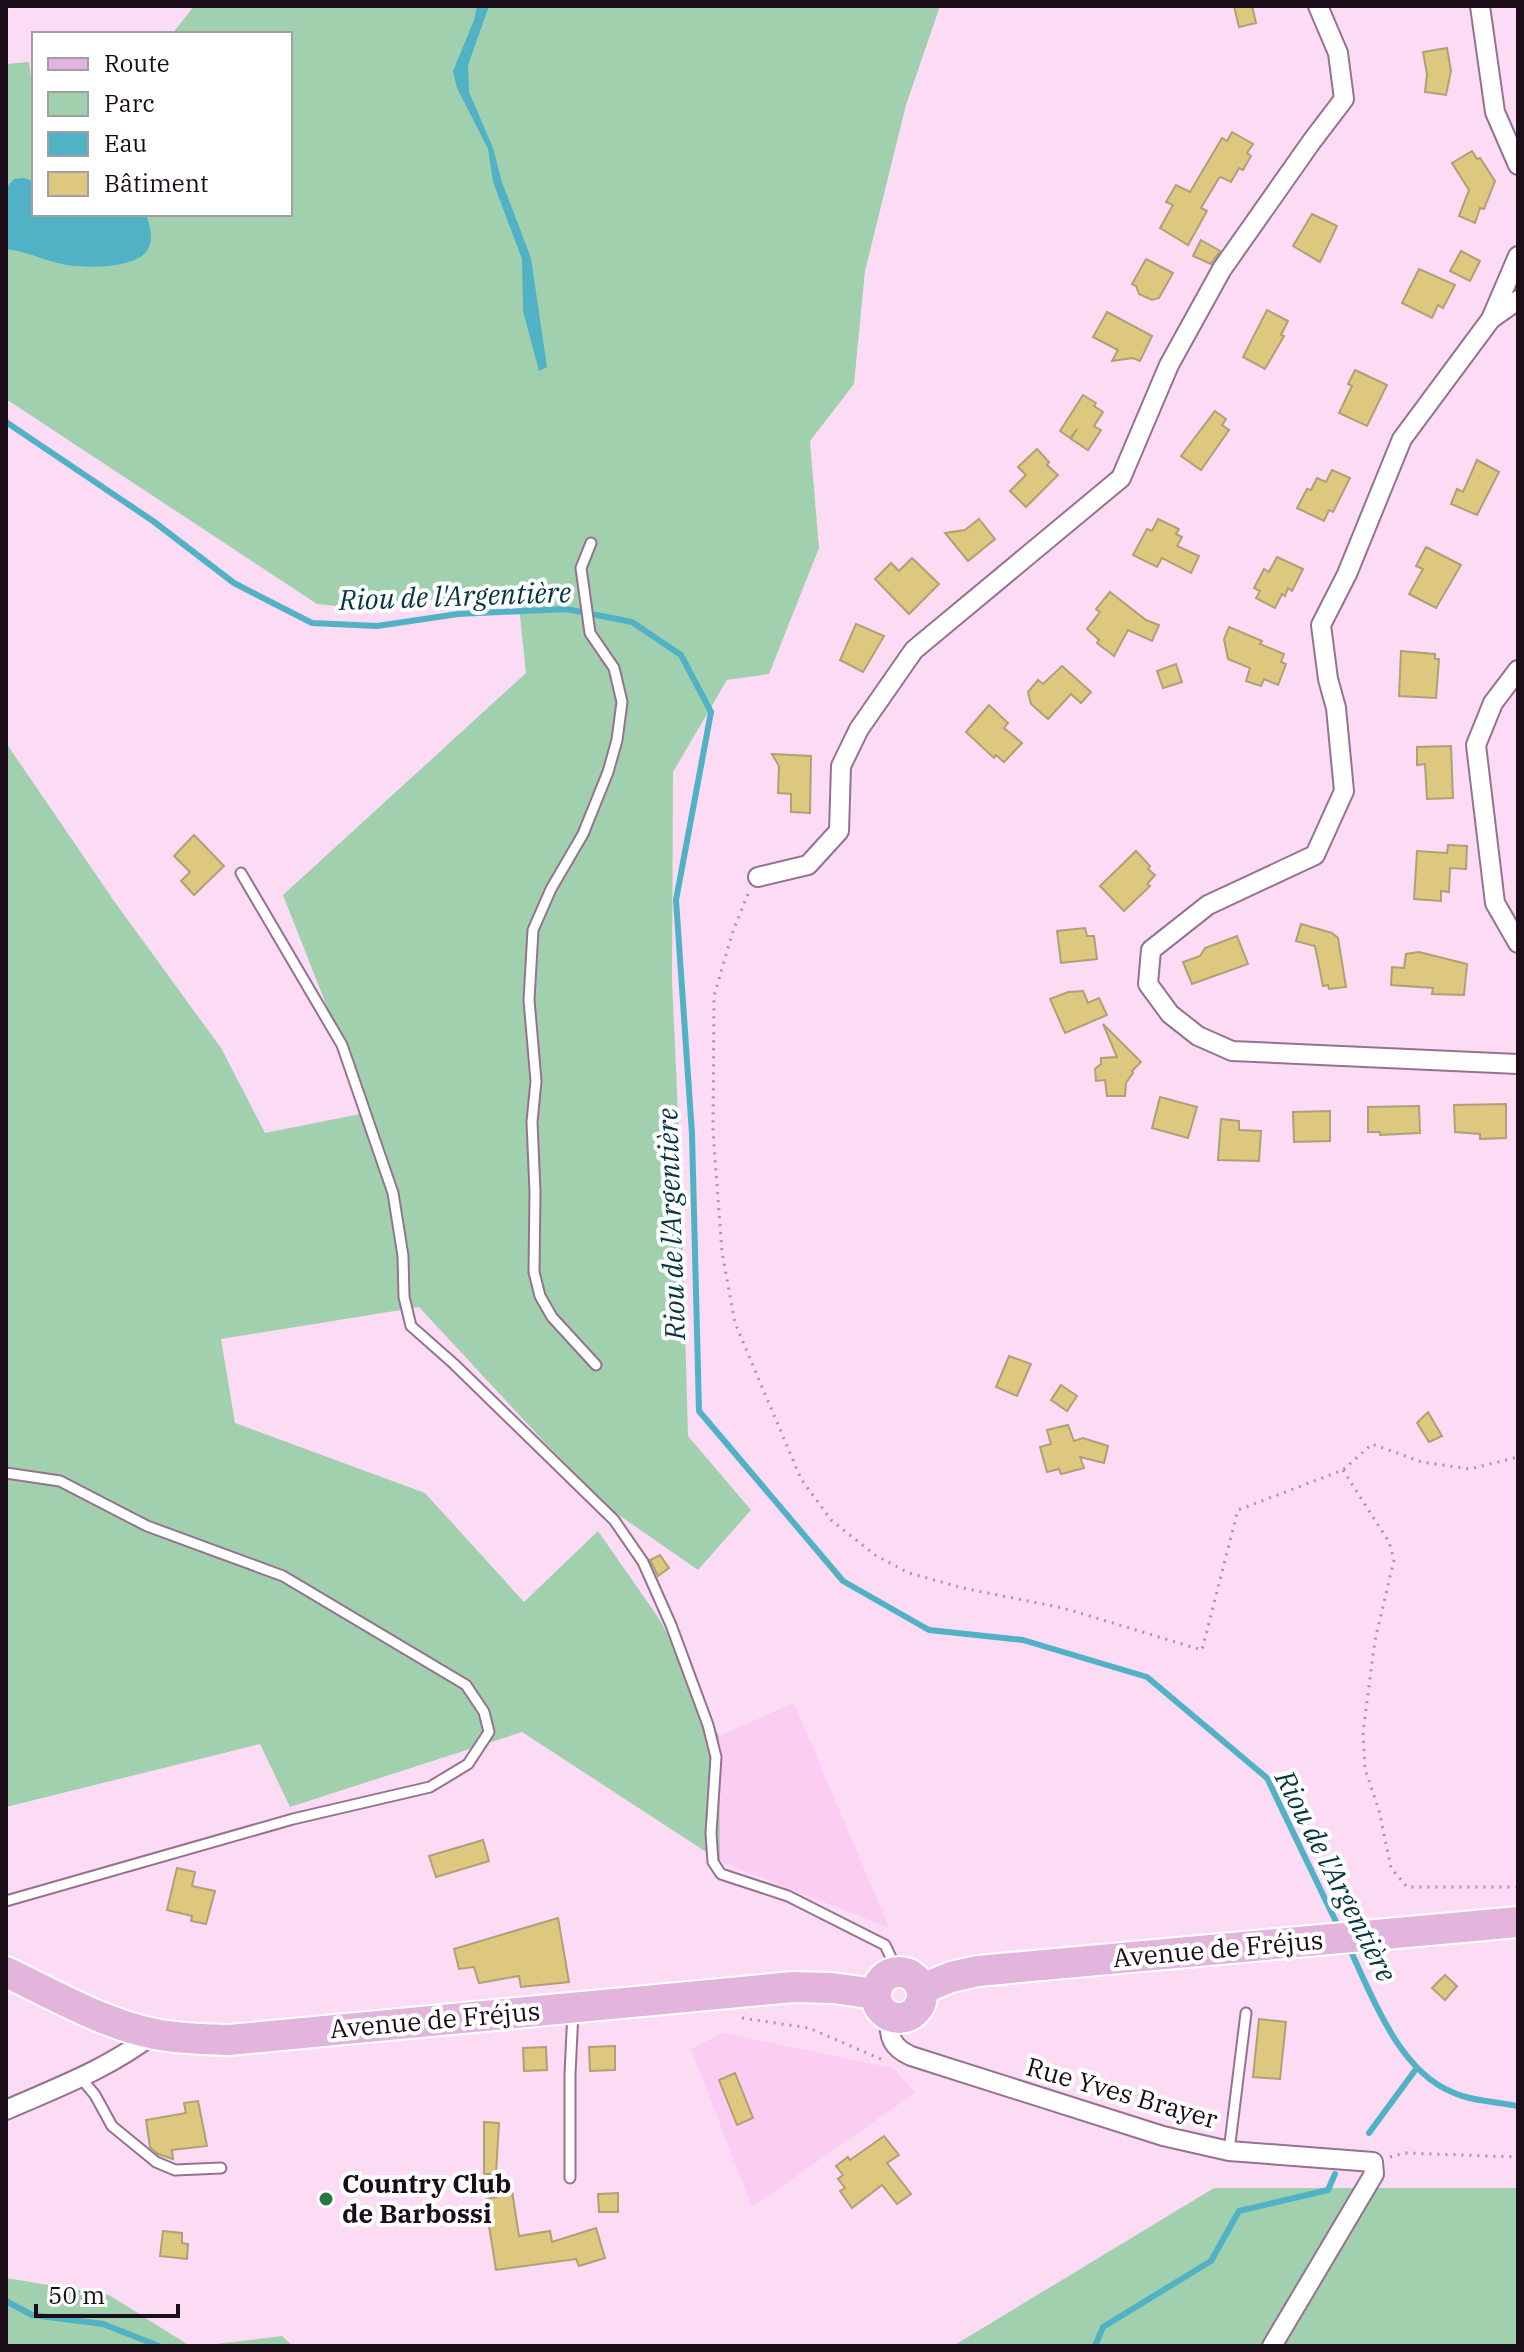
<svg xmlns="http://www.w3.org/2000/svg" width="1524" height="2352" viewBox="0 0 1524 2352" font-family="'IBM Plex Serif',serif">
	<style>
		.built { fill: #fccdf3 }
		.green { fill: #a1d0ae }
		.water { fill: #51b2c6 }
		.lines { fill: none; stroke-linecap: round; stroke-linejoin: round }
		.stream { stroke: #51b2c6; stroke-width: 6 }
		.building { fill: #dec880; stroke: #aea175; stroke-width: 2 }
		.service-casing { stroke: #967290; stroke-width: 13 }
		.minor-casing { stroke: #967290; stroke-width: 22 }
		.primary-casing { stroke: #fff; stroke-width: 34 }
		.path { stroke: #ad93a7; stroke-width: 3; stroke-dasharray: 2 6; stroke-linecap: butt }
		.service { stroke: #fff; stroke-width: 9 }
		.minor { stroke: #fff; stroke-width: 18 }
		.primary { stroke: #e3b5dc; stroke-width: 30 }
		.poi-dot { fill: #267545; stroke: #fff; stroke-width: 3 }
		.labels { text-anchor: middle; stroke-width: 8; stroke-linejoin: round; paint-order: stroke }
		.street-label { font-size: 26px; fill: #1a0d18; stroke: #fff }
		.poi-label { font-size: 26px; font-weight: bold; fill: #1a0d18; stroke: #fff; text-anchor: start }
		.water-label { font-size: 28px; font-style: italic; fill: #05353d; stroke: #fff }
	</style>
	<rect width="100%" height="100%" fill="#fcdbf5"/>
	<!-- built -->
	<g class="built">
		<polygon points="794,1703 889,1928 720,1861 719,1736"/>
		<polygon points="723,2033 893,2068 915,2093 752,2207 691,2049"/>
	</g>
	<!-- green -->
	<g class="green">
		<polygon points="194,6 940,6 906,105 865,271 854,384 810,441 819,548 769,674 727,680 673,772 672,980 681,1180 688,1436 751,1510 698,1570 613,1511 548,1446 419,1307 221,1339 235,1423 425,1493 524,1602 598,1531 660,1620 719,1736 720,1861 522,1732 290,1807 260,1744 6,1807 6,743 114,901 221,1048 265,1133 365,1113 342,1045 283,895 526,673 517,588 364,609 317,604 6,399 6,64 29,62 34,102 34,214 290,214 290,34 172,34"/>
		<polygon points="1214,2188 1518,2188 1518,2346 953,2346"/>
		<polygon points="6,2278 109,2295 190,2346 6,2346"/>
		<polygon points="282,2336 293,2346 199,2346 200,2346"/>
	</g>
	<!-- water -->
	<g class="water">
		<polygon points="477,6 489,6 468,65 469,92 493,148 502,182 531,258 547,367 539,371 523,311 522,259 493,182 488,149 457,88 453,71 474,20"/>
		<path d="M23,178L34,181V214H146C149,224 153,234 150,244C144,270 86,268 66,265C45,261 27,251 6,249V188L14,179Z"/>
	</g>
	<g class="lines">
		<!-- stream -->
		<g class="stream">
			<polyline points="6,422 153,521 234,583 312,623 377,626 458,614 566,609 632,622 681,655 711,712 676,900 692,1134 699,1411 843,1581 929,1630 1023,1640 1147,1677 1267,1778 1339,1928"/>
			<path d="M1348,1945C1371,1994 1398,2070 1452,2092C1471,2101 1497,2102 1518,2106"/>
			<polyline points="1369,2133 1416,2069"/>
			<polyline points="6,2301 32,2315 103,2324 159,2346"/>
			<polyline points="1095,2346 1103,2327 1211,2261 1239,2211 1328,2190 1335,2174"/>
		</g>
	</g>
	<!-- building -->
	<g class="building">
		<polygon points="1234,6 1252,6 1256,23 1239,27"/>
		<polygon points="1447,48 1451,71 1446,95 1425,92 1427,74 1423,52"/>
		<polygon points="1232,132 1253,144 1247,153 1251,156 1243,170 1239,168 1231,182 1221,177 1219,178 1201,208 1207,211 1188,245 1160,228 1173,205 1166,202 1176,185 1190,192 1222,138 1227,141"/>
		<polygon points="1472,151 1477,159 1480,158 1495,181 1484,209 1480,208 1475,223 1459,216 1469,190 1452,163"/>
		<polygon points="1312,214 1337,226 1320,262 1293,246"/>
		<polygon points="1201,240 1220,251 1211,264 1193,256"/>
		<polygon points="1461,251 1480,261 1470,281 1450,271"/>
		<polygon points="1146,259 1173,273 1159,298 1152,300 1139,294 1136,286 1132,284"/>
		<polygon points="1419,269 1455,285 1443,308 1438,305 1432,318 1402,303"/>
		<polygon points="1267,310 1288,321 1281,335 1284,336 1265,369 1243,357"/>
		<polygon points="1107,312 1152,336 1140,361 1133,358 1112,361 1118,350 1093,337"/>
		<polygon points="1355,370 1387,385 1367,426 1339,413 1352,386 1348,384"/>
		<polygon points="1083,395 1096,403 1094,406 1103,412 1094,426 1101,430 1088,450 1071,439 1077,429 1070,438 1060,431"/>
		<polygon points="1215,411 1226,419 1222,425 1229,430 1201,470 1181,456"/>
		<polygon points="1037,449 1049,462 1047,465 1058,475 1026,507 1010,491 1026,475 1018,467"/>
		<polygon points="1477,460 1499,472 1477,515 1451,504 1457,489 1463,492"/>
		<polygon points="1332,470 1350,478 1333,512 1329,510 1324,521 1297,508 1307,489 1311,490 1317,478 1326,482"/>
		<polygon points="979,519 995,539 968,561 945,533 965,530"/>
		<polygon points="1158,519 1179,529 1176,534 1182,537 1177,546 1199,556 1191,573 1162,558 1157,567 1133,555 1147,529 1152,531"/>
		<polygon points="1426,547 1461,565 1436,608 1409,594 1423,569 1416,566"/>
		<polygon points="1277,557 1303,569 1292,591 1288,588 1285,596 1282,594 1275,608 1256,598 1260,591 1254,588 1264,569 1269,572"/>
		<polygon points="912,558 939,584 909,614 875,579 891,563 899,571"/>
		<polygon points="1110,592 1146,620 1159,625 1152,641 1128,630 1114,656 1097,643 1099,640 1087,629 1100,612 1096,609"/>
		<polygon points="856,624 884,636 863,672 840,660"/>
		<polygon points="1229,627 1262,641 1260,644 1284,654 1281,662 1286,664 1278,685 1264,679 1261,686 1246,681 1250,668 1228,659 1224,639"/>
		<polygon points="1401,651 1435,654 1435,659 1439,659 1436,698 1399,696"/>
		<polygon points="1176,664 1182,682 1163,688 1157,671"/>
		<polygon points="1062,666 1091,692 1081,703 1071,694 1048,719 1031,704 1028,692 1038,680 1043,684"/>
		<polygon points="989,705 1008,723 1004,728 1022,743 1004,762 996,755 994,758 966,732"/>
		<polygon points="1451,746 1453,798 1427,799 1425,764 1417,765 1417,747"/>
		<polygon points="772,754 811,756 810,813 791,812 791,794 778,793 779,766"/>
		<polygon points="194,835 224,866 194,895 181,881 190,872 174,856"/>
		<polygon points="1448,845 1467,846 1466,869 1450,868 1449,892 1441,891 1441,901 1414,899 1417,851 1447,853"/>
		<polygon points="1136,851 1150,866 1148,869 1155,875 1147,884 1150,886 1124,911 1100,886"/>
		<polygon points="1301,924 1332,933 1338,938 1346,987 1329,989 1328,985 1323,986 1315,946 1296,941"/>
		<polygon points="1085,928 1087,936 1094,936 1097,959 1061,963 1057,931"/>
		<polygon points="1237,936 1248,964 1192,984 1183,962 1200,956 1205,948"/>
		<polygon points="1419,952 1467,964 1464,995 1432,994 1433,988 1391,985 1392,967 1404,968 1406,954"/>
		<polygon points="1083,991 1088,1003 1099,998 1107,1015 1065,1033 1050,999 1068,992"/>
		<polygon points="1103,1024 1141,1062 1132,1071 1133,1073 1126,1083 1125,1096 1107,1096 1105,1080 1096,1081 1095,1069 1101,1064 1101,1058 1117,1057"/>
		<polygon points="1160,1097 1197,1107 1188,1138 1152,1128"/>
		<polygon points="1506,1104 1506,1138 1480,1139 1480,1134 1455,1132 1454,1105"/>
		<polygon points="1419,1106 1420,1133 1380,1135 1380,1132 1368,1132 1368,1107"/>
		<polygon points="1330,1111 1330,1141 1294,1142 1293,1112"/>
		<polygon points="1221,1119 1239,1121 1239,1130 1261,1131 1259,1161 1218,1160"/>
		<polygon points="1009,1356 1031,1364 1017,1396 996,1387"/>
		<polygon points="1061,1385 1077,1396 1067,1411 1051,1400"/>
		<polygon points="1428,1412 1442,1436 1429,1442 1417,1423"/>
		<polygon points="1068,1425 1074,1441 1083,1438 1108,1446 1104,1463 1080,1457 1084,1468 1061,1474 1059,1469 1047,1472 1040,1447 1051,1444 1047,1430"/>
		<polygon points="660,1555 669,1568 658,1576 650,1560"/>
		<polygon points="483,1840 489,1861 436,1877 429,1856"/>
		<polygon points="177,1868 195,1872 192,1886 215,1891 206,1924 191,1921 192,1916 167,1910"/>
		<polygon points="558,1918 569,1982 521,1987 519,1976 479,1983 474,1967 459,1969 454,1949"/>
		<polygon points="1445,1975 1457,1986 1445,2000 1432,1988"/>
		<polygon points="1259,2019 1286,2022 1280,2079 1253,2077"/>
		<polygon points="615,2046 615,2070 590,2071 589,2047"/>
		<polygon points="546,2047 547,2070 524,2071 523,2048"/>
		<polygon points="735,2073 753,2118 737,2125 719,2080"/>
		<polygon points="198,2101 207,2146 172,2150 173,2159 158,2154 150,2147 146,2120 186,2113 184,2103"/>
		<polygon points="484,2122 499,2123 496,2174 484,2174"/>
		<polygon points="884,2136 899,2155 887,2163 911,2194 897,2204 882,2185 852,2208 840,2191 845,2188 838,2179 843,2175 836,2166 848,2157 850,2160"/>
		<polygon points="510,2178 519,2236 550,2231 552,2242 596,2228 605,2258 579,2266 576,2259 496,2270 487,2213 489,2212 487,2199 497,2197 494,2180"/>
		<polygon points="618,2193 618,2212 599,2212 598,2194"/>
		<polygon points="163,2231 182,2233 182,2243 188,2244 187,2259 160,2256"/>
	</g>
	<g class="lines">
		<!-- service casing -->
		<g class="service-casing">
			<g id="service">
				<polyline points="591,543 581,568 590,633 614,668 622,702 617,740 608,772 583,834 551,889 533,930 529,1000 536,1081 532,1122 535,1192 534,1272 540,1296 552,1317 596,1365"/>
				<polyline points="241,873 342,1045 393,1193 403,1256 404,1297 411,1326 454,1364 614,1520 643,1562 671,1625 708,1725 716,1757 711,1833 713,1862 721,1874 788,1896 885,1945 898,1972"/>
				<polyline points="6,1473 60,1481 147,1526 283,1576 466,1685 484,1712 489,1732 468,1764 430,1787 293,1819 6,1901"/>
				<polyline points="80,2077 95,2095 112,2126 156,2162 175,2170 221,2168"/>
				<polyline points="1229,2151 1246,2013"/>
				<polyline points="570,2178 570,2074 573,2011"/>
			</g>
		</g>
		<!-- minor casing -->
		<g class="minor-casing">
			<g id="minor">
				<polyline points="1480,6 1495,112 1518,165"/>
				<polyline points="1518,256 1491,319 1402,439 1347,574 1321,625 1328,679 1336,708 1344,791 1315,855 1208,905 1151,950 1148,984 1170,1014 1198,1036 1232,1051 1518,1064"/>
				<polyline points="1491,319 1518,300"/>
				<polyline points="1518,670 1493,703 1476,745 1495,903 1518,943"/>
				<polyline points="758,877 808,865 839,831 841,766 859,729 914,650 1121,478 1169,365 1222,269 1312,141 1344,99 1338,53 1318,6"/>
				<path d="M891,2017C887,2037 893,2048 911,2056L1163,2136L1229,2151L1373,2162L1374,2174L1272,2346"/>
				<path d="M6,2110C56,2088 110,2068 153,2034"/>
			</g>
		</g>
		<!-- primary casing -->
		<g class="primary-casing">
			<g id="primary">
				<path d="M6,1972C53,1994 103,2024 155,2034C179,2039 204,2039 229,2040L793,1987L832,1988L876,1994"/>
				<circle cx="899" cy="1995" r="23"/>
				<polyline points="922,1989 951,1977 978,1971 1518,1922"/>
			</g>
		</g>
		<!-- path -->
		<g class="path">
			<polyline points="748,894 733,931 714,996 713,1131 722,1252 735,1323 801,1479 831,1520 875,1555 909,1573 963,1588 1063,1608 1202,1650 1238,1510 1343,1470 1372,1444 1422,1462 1470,1469 1518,1457"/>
			<polyline points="1343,1470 1389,1542 1394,1560 1375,1640 1363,1732 1365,1769 1379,1810 1391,1868 1407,1887 1518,1887"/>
			<polyline points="742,2018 809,2028 883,2060"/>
			<polyline points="1390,2157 1405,2153 1518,2157"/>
		</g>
		<!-- service -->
		<use href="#service" class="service"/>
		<!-- minor -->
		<use href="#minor" class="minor"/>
		<!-- primary -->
		<use href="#primary" class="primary"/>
	</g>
	<!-- markers -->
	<circle class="poi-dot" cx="326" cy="2199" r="8"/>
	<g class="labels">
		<!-- street labels -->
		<g class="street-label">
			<text transform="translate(1218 1949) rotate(-5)" y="9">Avenue de Fréjus</text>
			<text transform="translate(435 2020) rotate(-5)" y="9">Avenue de Fréjus</text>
			<text transform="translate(1122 2093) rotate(16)" y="9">Rue Yves Brayer</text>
		</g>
		<!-- poi labels -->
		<g class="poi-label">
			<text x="342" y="2193">Country Club<tspan x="342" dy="30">de Barbossi</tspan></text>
		</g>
		<!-- water labels -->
		<g class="water-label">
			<text transform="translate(455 596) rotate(-2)" y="10">Riou de l'Argentière</text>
			<text transform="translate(671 1224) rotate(-92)" y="10">Riou de l'Argentière</text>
			<text transform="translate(1336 1876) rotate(63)" y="10">Riou de l'Argentière</text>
		</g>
	</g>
	<!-- border -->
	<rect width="1524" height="2352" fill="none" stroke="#1a0d18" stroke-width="16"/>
	<!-- legend -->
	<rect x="32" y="32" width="260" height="184" fill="#ffffff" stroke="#a39ea3" stroke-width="2"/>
	<rect x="48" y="58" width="40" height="12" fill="#e3b5dc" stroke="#a39ea3" stroke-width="2"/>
	<text x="104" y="72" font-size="24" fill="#1a0d18">Route</text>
	<rect x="48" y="92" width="40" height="24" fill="#a1d0ae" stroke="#a39ea3" stroke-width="2"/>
	<text x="104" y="112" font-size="24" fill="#1a0d18">Parc</text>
	<rect x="48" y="132" width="40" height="24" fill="#51b2c6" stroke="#a39ea3" stroke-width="2"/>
	<text x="104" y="152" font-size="24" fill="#1a0d18">Eau</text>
	<rect x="48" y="172" width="40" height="24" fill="#dec880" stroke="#a39ea3" stroke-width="2"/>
	<text x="104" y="192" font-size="24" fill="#1a0d18">Bâtiment</text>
	<!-- scale -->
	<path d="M36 2304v12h142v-12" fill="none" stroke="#1a0d18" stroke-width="4"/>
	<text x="48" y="2304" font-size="24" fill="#1a0d18" stroke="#ffffff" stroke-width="6" paint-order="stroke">50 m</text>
</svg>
